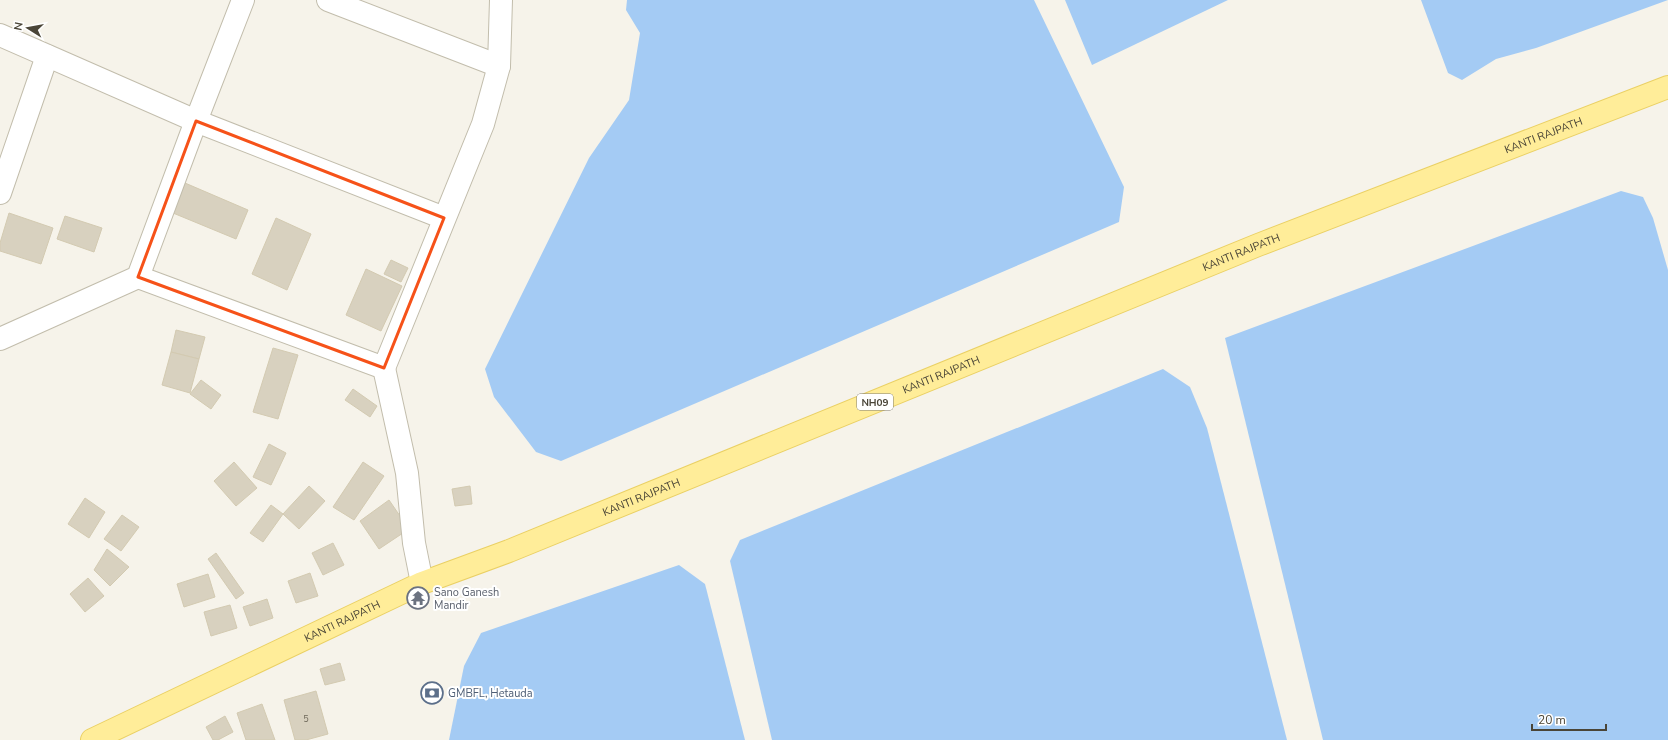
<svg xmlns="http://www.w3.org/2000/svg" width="1668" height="740" viewBox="0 0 1668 740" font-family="'Nunito Sans',sans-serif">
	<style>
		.water { fill: #a4cbf4 }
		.building { fill: #d8d1bf; stroke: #d3cab1 }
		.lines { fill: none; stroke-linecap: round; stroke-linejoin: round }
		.minor-casing { stroke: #c2bdac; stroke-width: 24 }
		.primary-casing { stroke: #ead064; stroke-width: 24 }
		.minor { stroke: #fff; stroke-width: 22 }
		.primary { stroke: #ffed99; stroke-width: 22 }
		.marked { fill: none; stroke: #f65219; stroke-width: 3; stroke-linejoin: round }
		.labels { text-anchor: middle; stroke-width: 4; stroke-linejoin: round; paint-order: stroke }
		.number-label { font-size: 9px; fill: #6e6859 }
		.shield { fill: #fff; stroke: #807d73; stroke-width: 1 }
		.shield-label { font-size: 10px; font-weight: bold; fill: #4a4537 }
		.street-label { font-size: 11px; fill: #4a4537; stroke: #fff }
		.worship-label { font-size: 11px; fill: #5b616d; stroke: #fff; text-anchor: start }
		.service-label { font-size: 11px; fill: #4e5e75; stroke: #fff; text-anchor: start }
	</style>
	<rect width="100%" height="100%" fill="#f6f3ea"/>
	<!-- water -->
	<g class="water">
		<polygon points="627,0 1034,0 1124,187 1119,222 561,461 536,452 494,397 485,369 589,158 629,100 640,33 626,10"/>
		<polygon points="1065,0 1228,0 1092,65"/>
		<polygon points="1421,0 1668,0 1536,48 1496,59 1462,80 1448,73"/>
		<polygon points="1621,191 1643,197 1653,218 1668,270 1668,740 1323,740 1225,338"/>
		<polygon points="1163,369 1190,387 1207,428 1287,740 772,740 730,561 740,540"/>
		<polygon points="679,565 705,584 745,740 449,740 464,666 481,633"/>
	</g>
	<!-- building -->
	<g class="building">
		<polygon points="185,183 248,210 236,239 173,213"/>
		<polygon points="9,213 53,228 41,264 0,251 0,243"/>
		<polygon points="65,216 102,228 94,252 57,239"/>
		<polygon points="276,218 311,234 287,290 252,274"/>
		<polygon points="391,260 408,268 401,282 384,274"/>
		<polygon points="366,269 402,286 381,331 346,315"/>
		<polygon points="176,330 205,337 199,359 171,352"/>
		<polygon points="273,348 298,355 278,419 253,412"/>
		<polygon points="171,352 199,359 190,393 162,385"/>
		<polygon points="201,380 221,395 211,409 190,394"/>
		<polygon points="353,389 377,406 370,417 345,400"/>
		<polygon points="269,444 286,453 271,485 253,477"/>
		<polygon points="234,462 257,488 236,506 214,481"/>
		<polygon points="363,462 384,476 354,520 333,507"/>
		<polygon points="309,486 325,501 299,529 283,514"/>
		<polygon points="470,486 472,504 455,506 452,489"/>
		<polygon points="85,498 105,512 89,538 68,524"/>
		<polygon points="389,500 409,529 379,549 360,521"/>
		<polygon points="271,505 283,514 263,542 250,533"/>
		<polygon points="122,515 139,527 121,551 104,539"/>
		<polygon points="333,543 344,565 323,575 312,553"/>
		<polygon points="107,549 129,567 110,586 94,570"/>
		<polygon points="216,553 244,593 236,599 208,559"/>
		<polygon points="310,573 318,596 296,603 288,581"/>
		<polygon points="208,574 215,597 184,607 177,584"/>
		<polygon points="88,578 104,596 85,612 70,594"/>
		<polygon points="267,599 273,618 250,626 243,607"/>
		<polygon points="230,605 237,628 211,636 204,612"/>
		<polygon points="340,663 345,680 325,685 320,669"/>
		<polygon points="316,691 328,734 306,740 295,740 284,700"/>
		<polygon points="262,704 275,740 246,740 237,713"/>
		<polygon points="225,716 233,732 218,740 213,740 206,727"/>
	</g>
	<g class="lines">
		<!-- minor casing -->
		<g class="minor-casing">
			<g id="minor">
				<polyline points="328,0 499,66"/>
				<polyline points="0,35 196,121 444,218"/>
				<polyline points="0,193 47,56"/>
				<polyline points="138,277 384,368 483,124 499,66 501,0"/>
				<polyline points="0,339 138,277 196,121 243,0"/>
				<polyline points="384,368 407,473 414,543 422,583"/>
			</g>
		</g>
		<!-- primary casing -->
		<g class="primary-casing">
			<g id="primary">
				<path id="s1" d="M92,740L422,583L509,551L1258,245L1668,87"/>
			</g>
		</g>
		<!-- minor -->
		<use href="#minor" class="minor"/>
		<!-- primary -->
		<use href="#primary" class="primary"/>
	</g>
	<!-- marked area -->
	<path class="marked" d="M196,121L444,218L384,368L138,277Z"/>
	<!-- icons -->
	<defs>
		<g id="temple-ring" transform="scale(1.15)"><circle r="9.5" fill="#fff" stroke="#6b7280" stroke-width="1.5"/><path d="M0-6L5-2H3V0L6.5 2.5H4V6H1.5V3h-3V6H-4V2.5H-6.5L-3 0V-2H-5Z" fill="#6b7280"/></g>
		<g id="bank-ring" transform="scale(1.15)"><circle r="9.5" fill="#fff" stroke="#5c6f8a" stroke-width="1.5"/><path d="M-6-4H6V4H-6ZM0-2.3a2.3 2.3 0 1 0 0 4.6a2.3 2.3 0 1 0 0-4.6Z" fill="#5c6f8a"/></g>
	</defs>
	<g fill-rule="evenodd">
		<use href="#temple-ring" x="418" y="598"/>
		<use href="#bank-ring" x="432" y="693"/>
	</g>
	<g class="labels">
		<!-- number labels -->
		<g class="number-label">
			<text x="306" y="722">5</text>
		</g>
		<!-- shield labels -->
		<rect class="shield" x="857" y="394" width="36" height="16" rx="3"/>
		<g class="shield-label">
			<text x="875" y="406">NH09</text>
		</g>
		<!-- street labels -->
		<g class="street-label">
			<text dy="4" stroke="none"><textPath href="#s1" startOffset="1573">KANTI RAJPATH</textPath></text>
			<text dy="4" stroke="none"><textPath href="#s1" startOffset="1249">KANTI RAJPATH</textPath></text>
			<text dy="4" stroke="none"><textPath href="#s1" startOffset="925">KANTI RAJPATH</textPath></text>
			<text dy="4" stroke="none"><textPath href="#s1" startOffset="601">KANTI RAJPATH</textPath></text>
			<text dy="4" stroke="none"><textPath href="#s1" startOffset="277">KANTI RAJPATH</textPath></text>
		</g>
		<!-- worship labels -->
		<g class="worship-label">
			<text x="434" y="596">Sano Ganesh<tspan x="434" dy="13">Mandir</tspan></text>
		</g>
		<!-- service labels -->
		<g class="service-label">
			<text x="448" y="697">GMBFL, Hetauda</text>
		</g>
	</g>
	<!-- north arrow -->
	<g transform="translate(28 28) rotate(281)" stroke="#ffffff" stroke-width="3" paint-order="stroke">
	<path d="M0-3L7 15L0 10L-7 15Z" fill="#4a4537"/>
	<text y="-6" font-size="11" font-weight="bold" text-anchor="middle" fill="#4a4537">N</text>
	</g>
	<!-- scale -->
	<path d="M1532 724v6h74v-6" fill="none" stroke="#4a4537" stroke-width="2"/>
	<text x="1538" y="724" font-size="12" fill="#4a4537" stroke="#ffffff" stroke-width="3" paint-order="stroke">20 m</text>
</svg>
